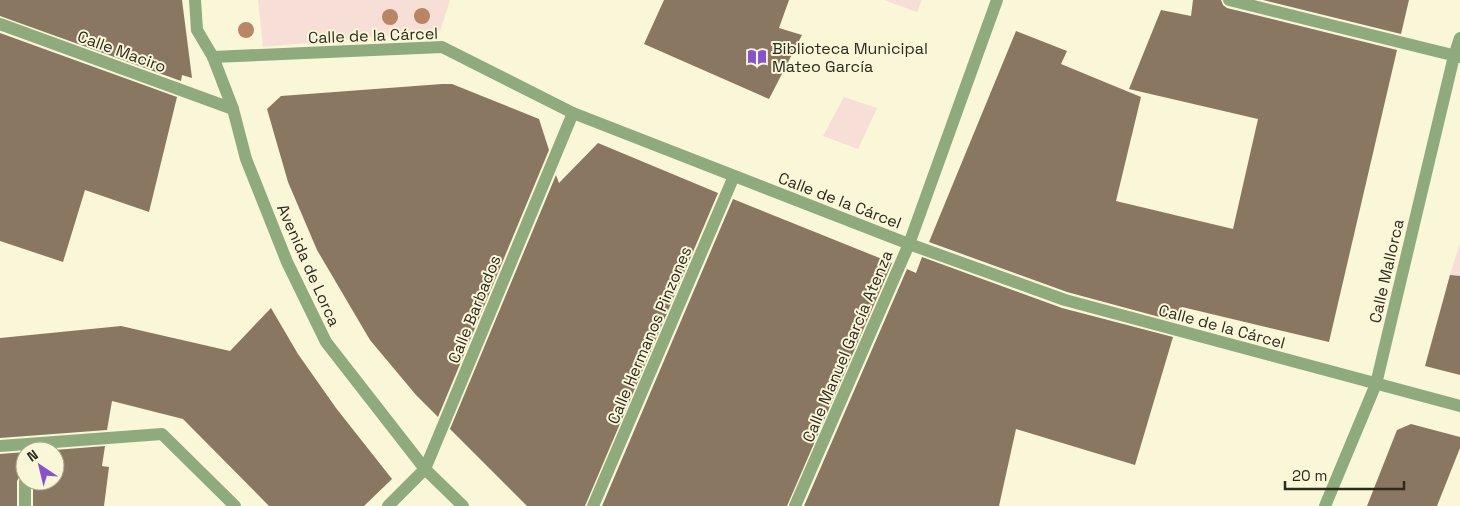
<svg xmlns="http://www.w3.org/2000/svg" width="1460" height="506" viewBox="0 0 1460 506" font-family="'Space Grotesk',sans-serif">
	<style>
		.green { fill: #f7ded6 }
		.building { fill: #8a7761 }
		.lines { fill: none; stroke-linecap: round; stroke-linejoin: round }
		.minor { stroke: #8fab7e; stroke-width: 12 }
		.tertiary { stroke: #8fab7e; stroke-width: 12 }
		.tree { fill: #b88665 }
		.labels { text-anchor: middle; stroke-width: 4; stroke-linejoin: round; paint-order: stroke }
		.street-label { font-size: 16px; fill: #2b2a1e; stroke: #faf7d9 }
		.poi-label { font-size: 16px; fill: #2b2a1e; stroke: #faf7d9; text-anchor: start }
	</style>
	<rect width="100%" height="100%" fill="#faf7d9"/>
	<!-- green -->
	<g class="green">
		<polygon points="258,0 450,0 440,31 263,47"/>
		<polygon points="884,0 922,0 917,12"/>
		<polygon points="844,97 877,108 858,149 823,136"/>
		<polygon points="1460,243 1460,284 1448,281"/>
	</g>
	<!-- building -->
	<g class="building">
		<polygon points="0,0 182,0 192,78 182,75 181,81 0,16"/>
		<polygon points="664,0 789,0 779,28 802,35 769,99 644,44"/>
		<polygon points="1193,0 1221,0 1223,5 1227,8 1397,50 1329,342 1182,307 1178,322 1067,292 929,242 1016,31 1067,51 1061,64 1141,97 1116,201 1233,229 1258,119 1129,89 1161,10 1191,16"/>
		<polygon points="1263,0 1409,0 1401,34"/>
		<polygon points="0,33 177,97 149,212 85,190 63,262 0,241"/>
		<polygon points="442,84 452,84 539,119 549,150 438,417 416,395 370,340 317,250 288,182 267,109 281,96"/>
		<polygon points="598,143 718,193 585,506 527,506 450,429 556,175 559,183"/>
		<polygon points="733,199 892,263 787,506 602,506"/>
		<polygon points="922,257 1062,308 1173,337 1135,465 1016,429 999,506 804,506 907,269 916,273"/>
		<polygon points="1450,275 1460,276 1460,375 1425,366"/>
		<polygon points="271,308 298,354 336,408 392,479 364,506 269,506 183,419 112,401 107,430 0,438 0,338 121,326 230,351"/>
		<polygon points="1411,424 1460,437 1460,448 1437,506 1367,506 1397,430"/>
		<polygon points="105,446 102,466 109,467 104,506 33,506 33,481 55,481 55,451 42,451"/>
		<polygon points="25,452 25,473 21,474 17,481 17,506 0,506 0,454"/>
	</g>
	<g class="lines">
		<!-- minor -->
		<g class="minor">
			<polyline points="1229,0 1460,57"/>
			<polyline points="0,24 233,109"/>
			<polyline points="213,57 442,47 573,113 909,244 1065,300 1460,406"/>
			<polyline points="0,446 162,434 235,506"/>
			<polyline points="25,506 25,481"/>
			<polyline points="388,506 425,469 573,113"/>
			<polyline points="593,506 734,176"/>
			<polyline points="795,506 909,244 997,0"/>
			<polyline points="1325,506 1376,384 1454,56 1460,38"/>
		</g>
		<!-- tertiary -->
		<polyline class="tertiary" points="195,0 197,30 213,57 233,109 246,159 287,262 326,342 425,469 463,506"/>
	</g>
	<!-- trees -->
	<g class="tree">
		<circle cx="422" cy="16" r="8"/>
		<circle cx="390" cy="17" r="8"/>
		<circle cx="246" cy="30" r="8"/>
	</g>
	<!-- icons -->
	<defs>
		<g id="library-bare" transform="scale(1.5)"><path d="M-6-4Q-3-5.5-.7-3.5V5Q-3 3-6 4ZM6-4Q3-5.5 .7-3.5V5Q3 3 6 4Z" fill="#8a52ca" stroke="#faf7d9" stroke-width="2.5" paint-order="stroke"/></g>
	</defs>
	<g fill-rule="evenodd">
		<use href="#library-bare" x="757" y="57"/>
	</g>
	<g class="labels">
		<!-- street labels -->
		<g class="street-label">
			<text transform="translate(373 35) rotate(-2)" y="6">Calle de la Cárcel</text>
			<text transform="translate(122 51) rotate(20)" y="6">Calle Maciro</text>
			<text transform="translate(840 200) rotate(21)" y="6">Calle de la Cárcel</text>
			<text transform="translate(309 265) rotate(66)" y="6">Avenida de Lorca</text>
			<text transform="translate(1386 271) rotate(-77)" y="6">Calle Mallorca</text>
			<text transform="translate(474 309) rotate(-68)" y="6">Calle Barbados</text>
			<text transform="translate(1222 326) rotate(15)" y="6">Calle de la Cárcel</text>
			<text transform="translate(649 335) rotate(-67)" y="6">Calle Hermanos Pinzones</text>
			<text transform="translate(847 346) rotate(-67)" y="6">Calle Manuel García Atenza</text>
		</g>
		<!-- poi labels -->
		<g class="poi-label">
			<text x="772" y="54">Biblioteca Municipal<tspan x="772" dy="18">Mateo García</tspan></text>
		</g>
	</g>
	<!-- north arrow -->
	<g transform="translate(40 466) rotate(325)"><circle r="24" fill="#faf7d9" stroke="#a7a58e"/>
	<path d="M0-4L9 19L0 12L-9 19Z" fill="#8a52ca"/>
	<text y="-8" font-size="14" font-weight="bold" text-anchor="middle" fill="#2b2a1e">N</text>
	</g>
	<!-- scale -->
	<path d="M1285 481v8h119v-8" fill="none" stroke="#2b2a1e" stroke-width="2.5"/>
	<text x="1292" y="481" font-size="15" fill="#2b2a1e" stroke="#faf7d9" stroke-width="4" paint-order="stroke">20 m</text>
</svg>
